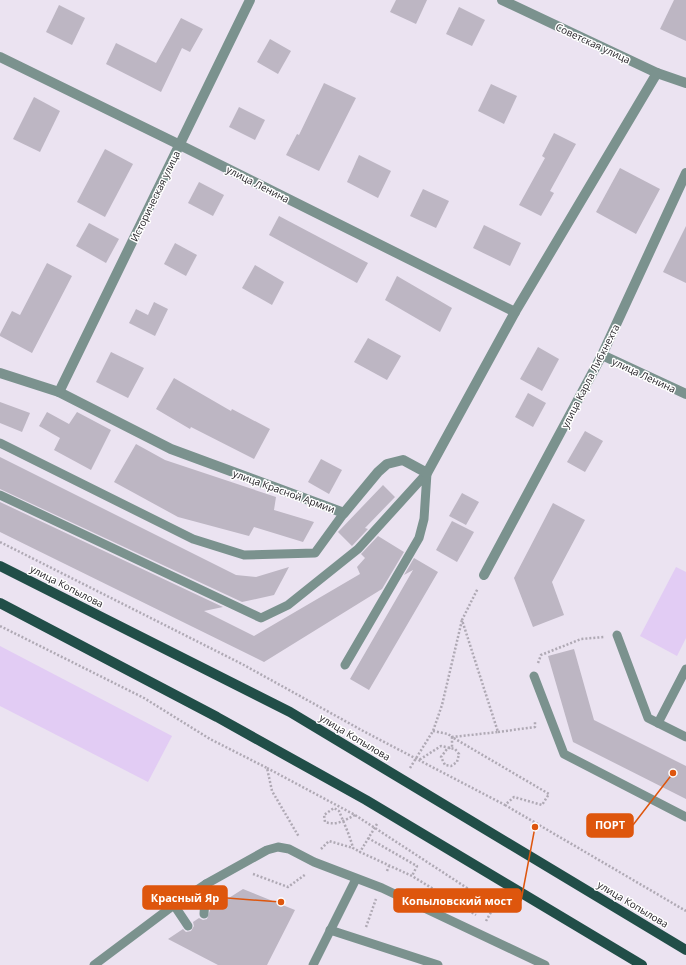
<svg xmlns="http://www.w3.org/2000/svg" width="686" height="965" viewBox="0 0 686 965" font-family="'Open Sans',sans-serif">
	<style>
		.green { fill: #e2ccf4 }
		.building { fill: #bdb6c3 }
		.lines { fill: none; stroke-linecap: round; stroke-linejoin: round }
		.path { stroke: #afa9b4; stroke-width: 2.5; stroke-dasharray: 2 2; stroke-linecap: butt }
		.lane { stroke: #7b928e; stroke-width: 9 }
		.street { stroke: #7b928e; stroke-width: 10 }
		.primary { stroke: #214e48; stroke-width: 10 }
		.labels { text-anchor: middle; stroke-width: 3; stroke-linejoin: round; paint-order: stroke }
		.street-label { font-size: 10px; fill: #272429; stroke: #fff }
		.leader { fill: none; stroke: #de560d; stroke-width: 1.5 }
		.callout-dot { fill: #de560d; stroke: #fff; stroke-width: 1.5 }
		.callout { fill: #de560d; stroke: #de560d; stroke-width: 1.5 }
		.callout-label { font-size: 11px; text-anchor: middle; font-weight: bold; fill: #fff }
	</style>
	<rect width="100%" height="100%" fill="#ebe3f1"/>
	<!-- green -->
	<g class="green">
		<polygon points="676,567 686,572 686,638 677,656 640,636"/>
		<polygon points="0,646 172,736 148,782 0,706"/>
	</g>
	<!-- building -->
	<g class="building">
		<polygon points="396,0 427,0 416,24 390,12"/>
		<polygon points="674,0 686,0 686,41 660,29"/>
		<polygon points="59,5 85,18 72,45 46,32"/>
		<polygon points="459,7 485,20 472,46 446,34"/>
		<polygon points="181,18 203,29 190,52 182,48 161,92 106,64 116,43 156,63"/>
		<polygon points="270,39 291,51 278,74 257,62"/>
		<polygon points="324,83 356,98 319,171 286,155 297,134 299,135"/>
		<polygon points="491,84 517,96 504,124 478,111"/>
		<polygon points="34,97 60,111 40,152 13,139"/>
		<polygon points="239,107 265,120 255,140 229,127"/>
		<polygon points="554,133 576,144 550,191 554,193 541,216 519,205 545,158 542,156"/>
		<polygon points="105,149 133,164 105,217 77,202"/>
		<polygon points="359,155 391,171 378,198 347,182"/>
		<polygon points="620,168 660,189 636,234 596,212"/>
		<polygon points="199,182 224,195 213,216 188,203"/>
		<polygon points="423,189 449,201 436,228 410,216"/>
		<polygon points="279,216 368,263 357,283 269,235"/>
		<polygon points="89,223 119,239 106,263 76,246"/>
		<polygon points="484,225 521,243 510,266 473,248"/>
		<polygon points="686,226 686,283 663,272"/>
		<polygon points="175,243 197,255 186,276 164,264"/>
		<polygon points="47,263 72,276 32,353 0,336 0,334 12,311 20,315"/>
		<polygon points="255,265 284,282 272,305 242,288"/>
		<polygon points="397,276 452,308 440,332 385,300"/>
		<polygon points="154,302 168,309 155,336 129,323 136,309 148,315"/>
		<polygon points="368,338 401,356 387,380 354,362"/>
		<polygon points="538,347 559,359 542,391 520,379"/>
		<polygon points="111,352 144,368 128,398 96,382"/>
		<polygon points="174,378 231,411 232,409 270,429 254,459 191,427 190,429 156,409"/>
		<polygon points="528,393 546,403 533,427 515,417"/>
		<polygon points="0,402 30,413 22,432 0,423"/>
		<polygon points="47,412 69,424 77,412 111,430 91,470 54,450 60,438 39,426"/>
		<polygon points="585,431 603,441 585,472 567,462"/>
		<polygon points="136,444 165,460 276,497 274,510 314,522 303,542 254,527 249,536 178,517 114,482"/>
		<polygon points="0,457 236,575 256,577 289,567 274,595 242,602 0,489"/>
		<polygon points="321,459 342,470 329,494 308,482"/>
		<polygon points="383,485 395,497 365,528 368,529 352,546 338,532"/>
		<polygon points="462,493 479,502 466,525 449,516"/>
		<polygon points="0,502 223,607 204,611 254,636 360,574 357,567 365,558 361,554 378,536 404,552 382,589 264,662 0,532"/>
		<polygon points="553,503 585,520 552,582 564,615 533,627 514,578"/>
		<polygon points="452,521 474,532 457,562 436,550"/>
		<polygon points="414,558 438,572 369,690 350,679 413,570 404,575"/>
		<polygon points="574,649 594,720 686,766 686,799 573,742 548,656"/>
		<polygon points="243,889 295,910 267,965 218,965 168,939 183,929 186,932 191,931 194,926 193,922 199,918 203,920 207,919 210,910"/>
	</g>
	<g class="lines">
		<!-- path -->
		<g class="path">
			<polyline points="0,542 242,664 365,732 505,805 514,797 542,805 549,794 452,737 452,747 447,749 441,757 445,765 451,766 457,762 459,754 455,749 441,746 419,760"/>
			<polyline points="0,626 144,698 210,739 267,768 272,791 299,837"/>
			<polyline points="538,663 541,655 581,639 604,637"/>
			<polyline points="433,731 448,734 452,737 498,732 462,620 478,588"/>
			<polyline points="498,732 535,727 535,721"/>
			<polyline points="267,768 355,815 467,888 462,895 491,912 486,921"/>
			<polyline points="410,768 433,731 442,705 462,620"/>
			<polyline points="505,805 686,911"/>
			<path d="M355,815C345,820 337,826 325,822L324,815L334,808L339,811C344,823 350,836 353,848L360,852"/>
			<polyline points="377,824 360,852 412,876 476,915"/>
			<polyline points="368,838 417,866 412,876"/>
			<polyline points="321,849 329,841 353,848"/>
			<polyline points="387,871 389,866"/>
			<polyline points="253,874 288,887 306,874"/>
			<polyline points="366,927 376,899"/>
		</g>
		<!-- lane -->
		<g class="lane">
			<polyline points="0,443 193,539 244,555 315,553 344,513"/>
			<polyline points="0,495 261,618 288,605 358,549 427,473 424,519 419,538 345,665"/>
			<polyline points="617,635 648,718 686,737"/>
			<polyline points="534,676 564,754 686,817"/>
			<polyline points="658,723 686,669"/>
			<polyline points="174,905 188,926"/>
			<polyline points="204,914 206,884"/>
			<polyline points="330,930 438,965"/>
			<polyline points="94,965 174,905 206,884 267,850 278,847 289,849 314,862 382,888 545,965"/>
			<polyline points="313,965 356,879"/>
		</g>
		<!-- street -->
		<g class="street">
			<polyline points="502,0 657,73 686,83"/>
			<polyline points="0,57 180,145 515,312"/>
			<polyline points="602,355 686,394"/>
			<polyline points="0,373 59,392 171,449 344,513 378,472 387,464 403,460 427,473 515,312 657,73"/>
			<polyline points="59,392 250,0"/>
			<polyline points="484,575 602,355 686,173"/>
		</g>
		<!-- primary -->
		<g class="primary">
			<polyline points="0,566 290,712 686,950"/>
			<polyline points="0,603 217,717 366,800 642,965"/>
		</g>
	</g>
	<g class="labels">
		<!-- street labels -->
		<g class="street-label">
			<text transform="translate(593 43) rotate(25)" y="4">Советская улица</text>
			<text transform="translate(258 184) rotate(27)" y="4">улица Ленина</text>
			<text transform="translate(155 196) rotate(-64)" y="4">Историческая улица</text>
			<text transform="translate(644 375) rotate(25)" y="4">улица Ленина</text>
			<text transform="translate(590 376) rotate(-63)" y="4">улица Карла Либкнехта</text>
			<text transform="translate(284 491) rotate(20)" y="4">улица Красной Армии</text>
			<text transform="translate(67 586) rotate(27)" y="4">улица Копылова</text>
			<text transform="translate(355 737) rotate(31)" y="4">улица Копылова</text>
			<text transform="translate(633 904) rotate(31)" y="4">улица Копылова</text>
		</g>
	</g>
	<!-- callouts -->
	<path class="leader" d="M673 773L633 825M281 902L227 898M535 827L521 901"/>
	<g class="callout-dot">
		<circle cx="673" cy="773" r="4"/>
		<circle cx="281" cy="902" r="4"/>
		<circle cx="535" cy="827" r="4"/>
	</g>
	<g class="callout">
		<rect x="587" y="814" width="46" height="23" rx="4"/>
		<rect x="143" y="886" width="84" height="23" rx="4"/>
		<rect x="394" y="889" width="127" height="23" rx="4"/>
	</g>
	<g class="callout-label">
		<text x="610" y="829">ПОРТ</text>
		<text x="185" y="902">Красный Яр</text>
		<text x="457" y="905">Копыловский мост</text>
	</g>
</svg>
